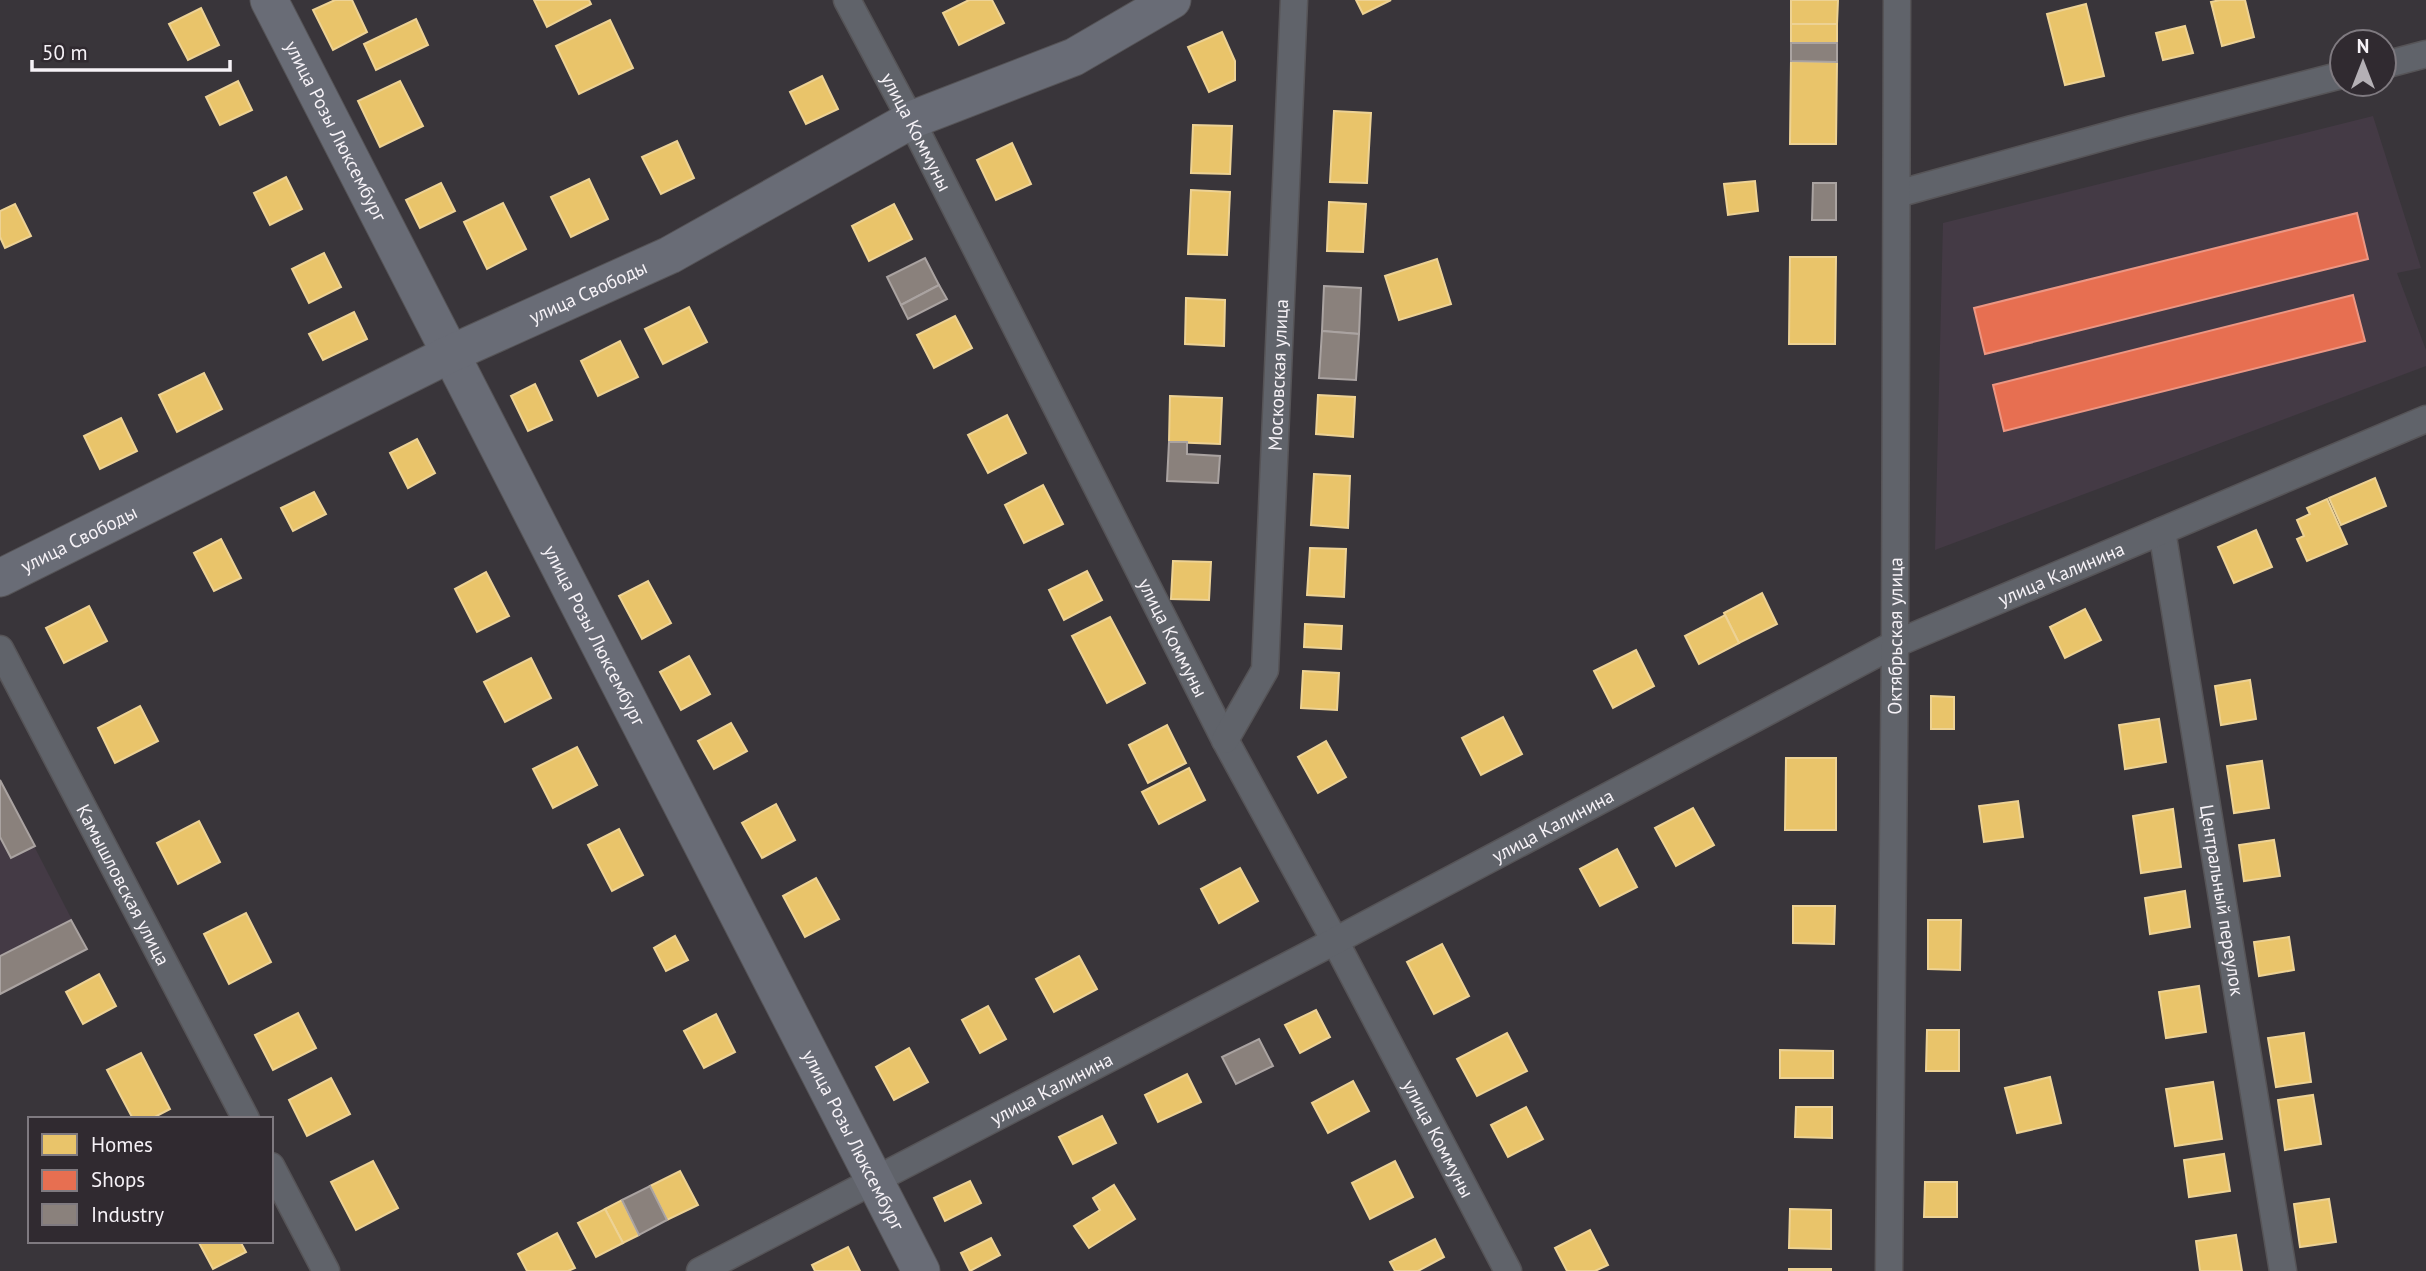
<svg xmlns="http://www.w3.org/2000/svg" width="2426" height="1271" viewBox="0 0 2426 1271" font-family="'PT Sans',sans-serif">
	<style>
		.built { fill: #443a45 }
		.homes { fill: #e9c46a; stroke: #edd294; stroke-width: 2 }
		.shops { fill: #e76f51; stroke: #ec9683; stroke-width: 2 }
		.industry { fill: #8a817c; stroke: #aaa3a1; stroke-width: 2 }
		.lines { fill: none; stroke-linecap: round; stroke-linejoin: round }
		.street-casing { stroke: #565457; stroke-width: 29 }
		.secondary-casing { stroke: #565457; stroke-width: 39 }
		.street { stroke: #60636a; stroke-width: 26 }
		.secondary { stroke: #696c76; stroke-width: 37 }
		.labels { text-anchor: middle; stroke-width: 7; stroke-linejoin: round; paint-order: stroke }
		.street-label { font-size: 19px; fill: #f6f2f7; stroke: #302a30 }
	</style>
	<rect width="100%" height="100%" fill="#39353a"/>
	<!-- built -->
	<g class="built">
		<polygon points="2373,116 2421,268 2397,273 2426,350 2426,366 1935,550 1943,223"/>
		<polygon points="0,780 87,949 0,994"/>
	</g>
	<!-- homes -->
	<g class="homes">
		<polygon points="335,0 352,0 367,32 333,50 313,10"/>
		<polygon points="534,0 589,0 591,4 547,27"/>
		<polygon points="969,0 992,0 1004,23 959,45 943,13"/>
		<polygon points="1356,0 1391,0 1363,14"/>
		<polygon points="1791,0 1838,0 1837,24 1791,24"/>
		<polygon points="2220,0 2245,0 2254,37 2222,46 2211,2"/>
		<polygon points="2086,4 2104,76 2065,85 2047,14"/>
		<polygon points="201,8 219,45 188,60 169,24"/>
		<polygon points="416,19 428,45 376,70 364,44"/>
		<polygon points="610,20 633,68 579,94 556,46"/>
		<rect x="1791" y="24" width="46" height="19"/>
		<polygon points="2185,26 2193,53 2163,60 2156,33"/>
		<polygon points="1222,32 1235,61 1235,80 1209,92 1188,47"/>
		<polygon points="1791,61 1837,62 1836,144 1790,144"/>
		<polygon points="822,76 838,109 806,124 790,92"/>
		<polygon points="238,81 252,110 220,125 206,97"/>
		<polygon points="400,81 423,126 380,147 358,101"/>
		<polygon points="1334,111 1371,113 1367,183 1330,182"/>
		<polygon points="1193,125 1232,126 1230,174 1191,173"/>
		<polygon points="677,141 694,178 661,194 642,157"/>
		<polygon points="1012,143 1031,184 996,200 977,160"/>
		<polygon points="286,177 302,209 270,225 254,193"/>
		<polygon points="589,179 608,219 571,237 551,197"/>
		<polygon points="1755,181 1758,211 1728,215 1724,184"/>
		<polygon points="441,183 455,211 420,228 406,200"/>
		<polygon points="1191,190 1230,192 1227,255 1188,254"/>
		<polygon points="1329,202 1366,204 1363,252 1327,251"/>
		<polygon points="503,203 526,249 487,269 464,222"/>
		<polygon points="15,204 31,236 5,248 0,237 0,211"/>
		<polygon points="894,204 912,239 869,261 852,226"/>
		<polygon points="324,253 341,287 309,303 292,269"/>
		<polygon points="1790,257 1836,257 1835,344 1789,344"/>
		<polygon points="1437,259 1451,304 1399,320 1385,276"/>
		<polygon points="1186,298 1225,300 1224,346 1185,344"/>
		<polygon points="689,307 707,342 663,364 645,329"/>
		<polygon points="354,312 367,339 323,360 309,334"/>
		<polygon points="955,316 972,348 934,368 917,335"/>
		<polygon points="620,341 638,377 598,396 581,361"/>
		<polygon points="204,373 222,409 177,432 159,395"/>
		<polygon points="535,384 552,420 528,431 511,396"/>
		<polygon points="1318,395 1355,397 1353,437 1316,434"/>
		<polygon points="1170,396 1222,398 1220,444 1169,442"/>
		<polygon points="1007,415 1026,453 988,473 968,435"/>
		<polygon points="121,418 137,451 100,469 84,436"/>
		<polygon points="417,439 435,473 408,488 390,453"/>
		<polygon points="1314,474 1350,476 1348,528 1311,525"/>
		<polygon points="2375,478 2386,506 2341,525 2329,498"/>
		<polygon points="1043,485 1063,524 1024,543 1005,505"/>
		<polygon points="314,492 326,514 293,531 281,508"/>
		<polygon points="2327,499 2347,544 2307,561 2297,539 2304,536 2297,520 2310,514 2307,508"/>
		<polygon points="2256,530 2272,567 2234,583 2218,547"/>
		<polygon points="221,539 241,578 214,591 194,553"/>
		<polygon points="1310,548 1346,549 1344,597 1307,595"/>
		<polygon points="1173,561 1211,562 1209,600 1171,599"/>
		<polygon points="1087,571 1102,600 1064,620 1049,590"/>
		<polygon points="486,572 509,616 477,632 455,589"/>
		<polygon points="648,581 671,623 642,639 619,596"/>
		<polygon points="1762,593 1777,624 1739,643 1724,613"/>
		<polygon points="89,606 107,641 64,663 46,628"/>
		<polygon points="2085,609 2101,640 2065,658 2050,627"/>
		<polygon points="1725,615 1739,643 1699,664 1685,636"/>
		<polygon points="1110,617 1145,683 1107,703 1072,636"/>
		<polygon points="1305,624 1342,626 1341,649 1304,647"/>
		<polygon points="1636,650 1654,686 1613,708 1594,671"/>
		<polygon points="689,656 710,694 681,710 660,672"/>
		<polygon points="531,658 551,698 505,722 484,682"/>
		<polygon points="1303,671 1339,673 1337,710 1301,708"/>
		<polygon points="2250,680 2256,719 2221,725 2215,686"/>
		<polygon points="1931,696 1954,697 1954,729 1931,729"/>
		<polygon points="140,706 158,741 115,763 98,728"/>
		<polygon points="1503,717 1522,754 1481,775 1462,738"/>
		<polygon points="2159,719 2166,762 2125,769 2119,725"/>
		<polygon points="731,723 747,751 714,769 698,741"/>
		<polygon points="1167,725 1186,763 1148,783 1129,745"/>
		<polygon points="1326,741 1346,777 1318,793 1298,757"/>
		<polygon points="577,747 597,785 553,808 533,769"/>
		<polygon points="1786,758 1836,758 1836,830 1785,830"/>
		<polygon points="2262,761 2269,808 2234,813 2227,766"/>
		<polygon points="1189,768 1205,800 1159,824 1142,792"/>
		<polygon points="2018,801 2023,837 1984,842 1979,806"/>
		<polygon points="776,804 795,840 762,858 742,823"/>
		<polygon points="1693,808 1714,845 1676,866 1655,828"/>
		<polygon points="2173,809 2181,867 2141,873 2133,816"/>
		<polygon points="199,821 220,862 178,884 157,843"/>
		<polygon points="619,829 643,875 612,891 588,845"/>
		<polygon points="2274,840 2280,876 2244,881 2239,845"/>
		<polygon points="1617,849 1637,887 1600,906 1580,869"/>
		<polygon points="1240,868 1258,901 1219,923 1201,889"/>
		<polygon points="816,878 839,919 805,937 783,896"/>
		<polygon points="2185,891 2190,927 2150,934 2145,898"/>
		<polygon points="1793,906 1835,906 1834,944 1793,943"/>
		<polygon points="246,913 271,962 229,984 204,934"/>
		<polygon points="1928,920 1961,920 1960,970 1928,969"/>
		<polygon points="675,936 688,960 666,971 654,948"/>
		<polygon points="2289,937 2294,970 2259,976 2254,942"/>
		<polygon points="1442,944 1469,996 1434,1014 1407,962"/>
		<polygon points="1079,956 1097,989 1054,1012 1036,979"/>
		<polygon points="99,974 116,1006 83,1024 66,992"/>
		<polygon points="2199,986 2206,1032 2166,1038 2159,992"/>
		<polygon points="988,1006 1006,1039 980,1053 962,1020"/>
		<polygon points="1316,1010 1330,1037 1300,1053 1285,1025"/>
		<polygon points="298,1013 316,1048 273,1070 255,1035"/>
		<polygon points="716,1014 735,1052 704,1068 684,1031"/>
		<polygon points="1927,1030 1959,1030 1959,1071 1926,1071"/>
		<polygon points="1507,1033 1527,1071 1477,1096 1457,1059"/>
		<polygon points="2304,1033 2311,1082 2276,1087 2268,1038"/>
		<polygon points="909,1048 928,1082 894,1100 876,1067"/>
		<polygon points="1780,1050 1833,1051 1833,1078 1780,1078"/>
		<polygon points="141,1053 170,1109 151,1119 133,1119 107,1070"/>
		<polygon points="1187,1074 1201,1102 1158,1122 1145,1095"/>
		<polygon points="2050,1077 2061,1123 2017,1133 2005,1088"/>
		<polygon points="331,1078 350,1114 307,1136 289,1100"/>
		<polygon points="1353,1081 1369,1111 1328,1133 1312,1103"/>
		<polygon points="2213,1082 2222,1139 2175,1146 2166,1089"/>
		<polygon points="2313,1095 2321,1144 2285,1150 2278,1100"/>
		<polygon points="1526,1107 1543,1139 1508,1157 1491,1125"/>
		<polygon points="1796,1107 1832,1107 1832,1138 1795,1137"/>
		<polygon points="1102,1116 1116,1143 1073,1164 1059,1137"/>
		<polygon points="2224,1154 2230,1191 2189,1197 2184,1160"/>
		<polygon points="373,1161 398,1208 356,1230 331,1182"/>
		<polygon points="1395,1161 1413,1197 1370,1219 1352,1183"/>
		<polygon points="680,1171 698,1205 667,1220 650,1186"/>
		<polygon points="970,1181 981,1203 945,1221 934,1198"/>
		<polygon points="1925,1182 1957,1182 1957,1217 1924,1217"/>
		<polygon points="1114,1185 1135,1219 1089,1248 1074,1226 1100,1210 1093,1198"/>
		<polygon points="2329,1199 2336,1242 2300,1247 2294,1204"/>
		<polygon points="622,1200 639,1235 623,1243 605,1209"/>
		<polygon points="605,1209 623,1243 596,1257 578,1223"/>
		<polygon points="1790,1209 1831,1210 1831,1249 1789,1248"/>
		<polygon points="1590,1230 1608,1265 1595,1271 1567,1271 1555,1248"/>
		<polygon points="557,1233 575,1268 568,1271 527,1271 518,1254"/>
		<polygon points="2236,1235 2242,1271 2200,1271 2196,1241"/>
		<polygon points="991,1238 1000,1255 970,1271 961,1253"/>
		<polygon points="1435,1239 1444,1257 1418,1271 1395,1271 1390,1262"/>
		<polygon points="198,1241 240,1241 246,1252 213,1269"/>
		<polygon points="848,1247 860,1271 815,1271 812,1265"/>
		<rect x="1789" y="1269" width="42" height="2"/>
	</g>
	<!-- shops -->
	<g class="shops">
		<polygon points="2357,213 2368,259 1985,354 1974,308"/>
		<polygon points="2353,295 2365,341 2004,431 1993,385"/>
	</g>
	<!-- industry -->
	<g class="industry">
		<polygon points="1791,43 1837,43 1837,62 1791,61"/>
		<polygon points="1813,183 1836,183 1836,220 1812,220"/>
		<polygon points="925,258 939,285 901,305 887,277"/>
		<polygon points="939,285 947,299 908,319 901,305"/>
		<polygon points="1324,286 1361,288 1359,334 1322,331"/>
		<polygon points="1322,331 1359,334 1356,380 1319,378"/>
		<polygon points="1169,442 1187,442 1187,454 1220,456 1218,483 1167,481"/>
		<polygon points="0,780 35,846 11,858 0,837"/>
		<polygon points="71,920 87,949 0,994 0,956"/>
		<polygon points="1259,1039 1273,1066 1236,1084 1222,1057"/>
		<polygon points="650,1186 667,1220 639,1235 622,1200"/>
	</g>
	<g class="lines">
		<!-- street casing -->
		<g class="street-casing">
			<g id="street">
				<path id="s1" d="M847,0L911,120L1225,740L1335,941L1508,1271"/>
				<polyline points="2384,65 2426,54"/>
				<polyline points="1897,194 2132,129 2342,75"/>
				<path id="s2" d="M2162,531L2283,1271"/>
				<path id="s3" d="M0,649L246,1119"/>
				<path id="s4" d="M1225,740L1265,670L1294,0"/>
				<polyline points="271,1166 326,1271"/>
				<path id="s5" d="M700,1271L1335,941L1895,644L2426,419"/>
				<path id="s6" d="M1889,1271L1895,644L1897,0"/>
			</g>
		</g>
		<!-- secondary casing -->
		<g class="secondary-casing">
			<g id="secondary">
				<path id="s7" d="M269,0L921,1271"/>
				<path id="s8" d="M0,578L450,354L670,255L911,120L1074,57L1172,0"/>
			</g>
		</g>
		<!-- street -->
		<use href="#street" class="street"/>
		<!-- secondary -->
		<use href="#secondary" class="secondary"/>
	</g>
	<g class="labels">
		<!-- street labels -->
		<g class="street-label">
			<text dy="7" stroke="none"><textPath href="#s7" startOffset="147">улица Розы Люксембург</textPath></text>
			<text dy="7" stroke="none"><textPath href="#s1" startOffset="149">улица Коммуны</textPath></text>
			<text dy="7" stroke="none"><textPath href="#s8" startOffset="654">улица Свободы</textPath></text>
			<text dy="7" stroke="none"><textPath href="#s4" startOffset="376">Московская улица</textPath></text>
			<text dy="7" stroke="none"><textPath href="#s8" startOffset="88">улица Свободы</textPath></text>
			<text dy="7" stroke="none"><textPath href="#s5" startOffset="1530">улица Калинина</textPath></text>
			<text dy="7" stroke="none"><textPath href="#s7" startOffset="714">улица Розы Люксембург</textPath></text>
			<text dy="7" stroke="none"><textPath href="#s6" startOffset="635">Октябрьская улица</textPath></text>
			<text dy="7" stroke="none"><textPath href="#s1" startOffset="716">улица Коммуны</textPath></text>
			<text dy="7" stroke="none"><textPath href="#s5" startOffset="962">улица Калинина</textPath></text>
			<text dy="7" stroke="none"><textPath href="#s3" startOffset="266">Камышловская улица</textPath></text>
			<text dy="7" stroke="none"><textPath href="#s2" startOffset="374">Центральный переулок</textPath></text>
			<text dy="7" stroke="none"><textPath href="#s5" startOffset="396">улица Калинина</textPath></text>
			<text dy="7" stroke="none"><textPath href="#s1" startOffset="1283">улица Коммуны</textPath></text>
			<text dy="7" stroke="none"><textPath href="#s7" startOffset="1281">улица Розы Люксембург</textPath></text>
		</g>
	</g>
	<!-- legend -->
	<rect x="28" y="1117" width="245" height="126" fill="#302a30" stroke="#7f7a80" stroke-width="2"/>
	<rect x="42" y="1134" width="35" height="21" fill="#e9c46a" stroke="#7f7a80" stroke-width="2"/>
	<text x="91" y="1152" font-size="21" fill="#f6f2f7">Homes</text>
	<rect x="42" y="1170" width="35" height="21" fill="#e76f51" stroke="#7f7a80" stroke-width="2"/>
	<text x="91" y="1187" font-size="21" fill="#f6f2f7">Shops</text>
	<rect x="42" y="1204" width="35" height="21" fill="#8a817c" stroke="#7f7a80" stroke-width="2"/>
	<text x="91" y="1222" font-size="21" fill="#f6f2f7">Industry</text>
	<!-- north arrow -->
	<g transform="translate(2363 63)"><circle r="33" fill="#302a30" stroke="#7f7a80" stroke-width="2"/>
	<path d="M0-5L12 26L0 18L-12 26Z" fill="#b4b0b5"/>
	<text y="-10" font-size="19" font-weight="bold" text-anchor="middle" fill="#f6f2f7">N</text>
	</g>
	<!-- scale -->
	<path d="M32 60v10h198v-10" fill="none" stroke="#f6f2f7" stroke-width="3.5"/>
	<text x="42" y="60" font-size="21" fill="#f6f2f7" stroke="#302a30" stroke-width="5" paint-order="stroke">50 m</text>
</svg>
